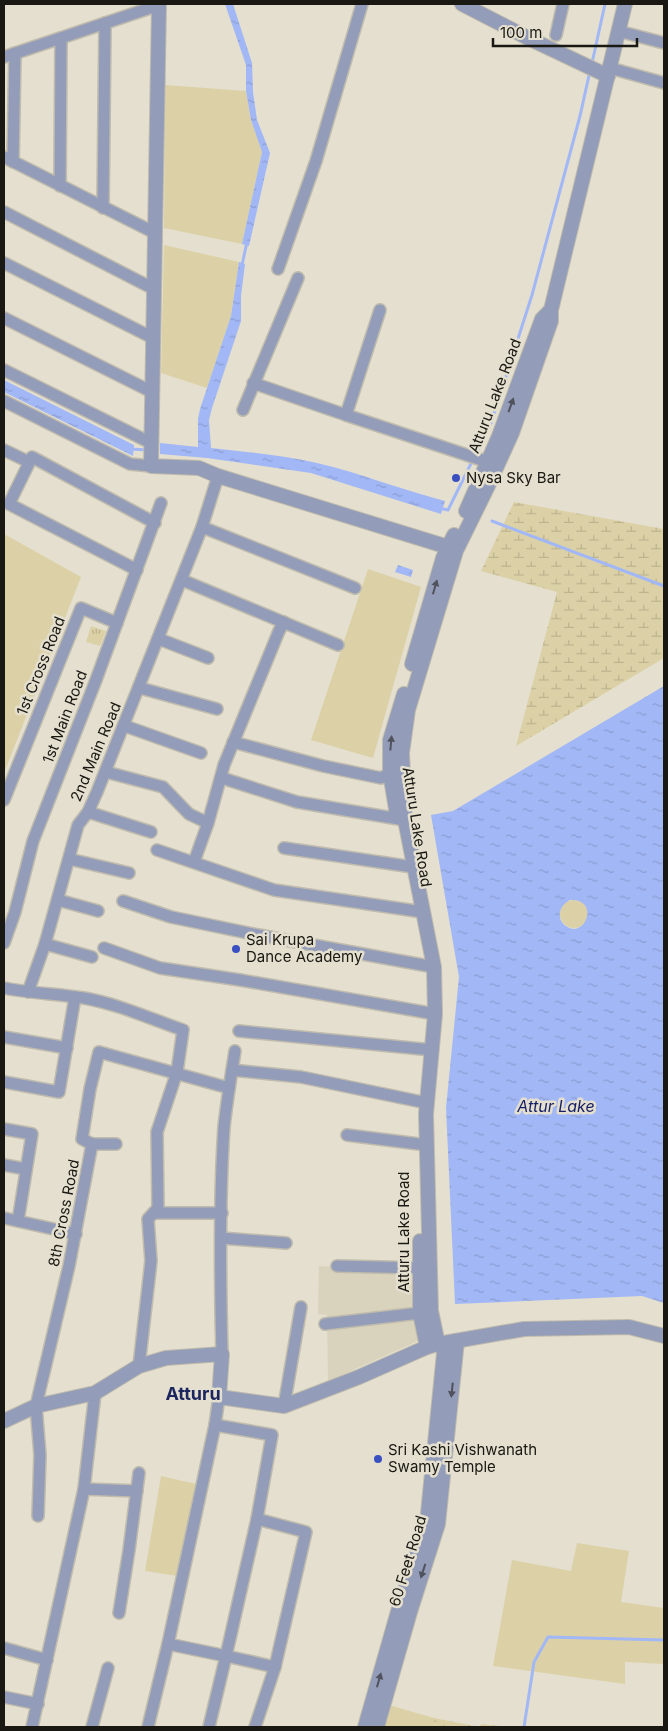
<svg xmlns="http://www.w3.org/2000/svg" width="668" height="1731" viewBox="0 0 668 1731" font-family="Inter,sans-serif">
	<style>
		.built { fill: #d9d2bc }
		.grass { fill: #dcd1a6 }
		.wetland { fill: url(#wetland-marsh) }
		.park { fill: url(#park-tufts) }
		.water { fill: url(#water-ripples); fill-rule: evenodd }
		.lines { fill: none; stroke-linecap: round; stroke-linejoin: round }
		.stream { stroke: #a2b7f6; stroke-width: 3 }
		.minor-casing { stroke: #bfbbad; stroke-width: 14 }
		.tertiary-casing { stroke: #bfbbad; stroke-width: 16 }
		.minor { stroke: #939cb8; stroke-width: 11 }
		.tertiary { stroke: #939cb8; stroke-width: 14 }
		.oneway { fill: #50535d }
		.poi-dot { fill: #3a4fc2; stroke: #e4dfcf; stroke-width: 2 }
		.labels { text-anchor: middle; stroke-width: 5; stroke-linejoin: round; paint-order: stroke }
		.street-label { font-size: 15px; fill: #191812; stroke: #e4dfcf }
		.poi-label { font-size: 15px; fill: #191812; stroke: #e4dfcf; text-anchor: start }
		.water-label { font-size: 16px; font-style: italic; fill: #161f66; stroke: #e4dfcf }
		.quarter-label { font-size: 18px; font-weight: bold; fill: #1b265e; stroke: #e4dfcf }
	</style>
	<defs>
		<pattern id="wetland-marsh" width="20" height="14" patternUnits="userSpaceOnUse" patternTransform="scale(1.25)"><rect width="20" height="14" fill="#dcd1a6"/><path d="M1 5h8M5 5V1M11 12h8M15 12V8" fill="none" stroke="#bcb38e"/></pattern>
		<pattern id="park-tufts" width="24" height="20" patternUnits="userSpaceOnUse" patternTransform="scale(1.25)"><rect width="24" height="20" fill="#dcd1a6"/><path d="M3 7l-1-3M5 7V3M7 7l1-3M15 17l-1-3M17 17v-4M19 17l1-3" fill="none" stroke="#bcb38e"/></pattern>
		<pattern id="water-ripples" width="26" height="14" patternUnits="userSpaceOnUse" patternTransform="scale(1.25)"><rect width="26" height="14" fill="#a2b7f6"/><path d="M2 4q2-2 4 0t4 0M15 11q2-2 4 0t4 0" fill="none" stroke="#8b9dd2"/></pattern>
	</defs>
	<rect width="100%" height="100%" fill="#e4dfcf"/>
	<!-- built -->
	<polygon class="built" points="319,1266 413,1272 418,1341 328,1381 327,1315 318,1314"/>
	<!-- grass -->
	<g class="grass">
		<polygon points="165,85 246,91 251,120 262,152 242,244 164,228"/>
		<polygon points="164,245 239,262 231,316 207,388 161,373"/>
		<polygon points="4,534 81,577 4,773"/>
		<polygon points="368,569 421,587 373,758 311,740"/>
		<circle cx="574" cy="914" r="14"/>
		<polygon points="161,1476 196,1484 178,1576 145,1571"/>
		<polygon points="577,1543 629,1551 621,1602 664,1608 664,1664 625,1662 625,1684 493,1666 512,1560 571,1571"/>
		<polygon points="389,1705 434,1718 434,1723 441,1727 382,1727"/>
	</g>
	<!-- wetland -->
	<g class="wetland">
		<polygon points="514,502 664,529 664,658 516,746 557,592 481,571"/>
		<polygon points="434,1718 480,1727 481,1724 510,1727 441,1727 434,1723"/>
	</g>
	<!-- park -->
	<polygon class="park" points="91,626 106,631 100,646 86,642"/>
	<!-- water -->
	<g class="water">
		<polygon points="225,4 233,4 252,63 253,92 257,120 270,153 249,246 242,244 262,152 251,120 246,91 246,65"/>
		<path d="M239,262L245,264L241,296V321L212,408L209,420L211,448C246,452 282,455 317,463C360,473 402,490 445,501L441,514L311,473L207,458L160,454V443L198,447V419L200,409L231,316Z"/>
		<polygon points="4,380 134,445 133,456 4,392"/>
		<polygon points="398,565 413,570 411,577 395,572"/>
		<path d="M664,686V1303L642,1296L455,1304L446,1108L459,977L431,815L453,811ZM570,900C600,898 586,940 566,926C555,918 560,905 570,900Z"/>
	</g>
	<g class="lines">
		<!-- stream -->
		<g class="stream">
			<polyline points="592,63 605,4"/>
			<polyline points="242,265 247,242"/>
			<polyline points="130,449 148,450"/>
			<polyline points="439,508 448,510 491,423 532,295 580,116 590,71"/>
			<polyline points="492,521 664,586"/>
			<polyline points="524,1727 534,1662 548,1637 664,1640"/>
		</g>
		<!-- minor casing -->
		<g class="minor-casing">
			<g id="minor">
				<polyline points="622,32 664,43"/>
				<polyline points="556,35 563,4"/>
				<polyline points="4,57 159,5"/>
				<polyline points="610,68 664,83"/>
				<polyline points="4,157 155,233"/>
				<polyline points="13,162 15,53"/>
				<polyline points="60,186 61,38"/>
				<polyline points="103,208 105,23"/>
				<polyline points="4,212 154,289"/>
				<polyline points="4,263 153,338"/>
				<polyline points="278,269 316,161 362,4"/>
				<polyline points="380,310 346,415 494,464"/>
				<polyline points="4,318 152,392"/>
				<polyline points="4,370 151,443"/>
				<polyline points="253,383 346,415"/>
				<polyline points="4,401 130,464 151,466"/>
				<polyline points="243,410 298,278"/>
				<polyline points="4,450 29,462"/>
				<polyline points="218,476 202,527 355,588"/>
				<polyline points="137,570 9,504 32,457 155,523"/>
				<polyline points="182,580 338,645"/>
				<polyline points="159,639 208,658"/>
				<polyline points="140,688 217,709"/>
				<polyline points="125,726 201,753"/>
				<polyline points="233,742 323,766 381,778 390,773"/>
				<polyline points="106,772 163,787 189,814 208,823"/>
				<polyline points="222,778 297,802 405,820"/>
				<polyline points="4,800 81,608 117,623"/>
				<polyline points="88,812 151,832"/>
				<polyline points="284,848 413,867"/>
				<polyline points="157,850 274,890 423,912"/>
				<polyline points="69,859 129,873"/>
				<polyline points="194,862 208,823 224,765 279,631 284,622"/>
				<polyline points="58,900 98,911"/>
				<polyline points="123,901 171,917 258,935 434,967"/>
				<polyline points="4,943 15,912 33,841 96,680 161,503"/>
				<polyline points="45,944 92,957"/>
				<polyline points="104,948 160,968 240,980 435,1014"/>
				<path d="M4,988C30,993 57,994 84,998C118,1004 151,1019 183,1030L177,1072L157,1132L158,1208L148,1219L151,1261L139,1366"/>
				<polyline points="28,992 45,944 78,825 88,812 97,792 202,527"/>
				<polyline points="239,1031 432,1050"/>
				<polyline points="4,1037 67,1048"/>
				<polyline points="232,1070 235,1051"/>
				<polyline points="4,1082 59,1092 75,997"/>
				<polyline points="4,1129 32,1134 18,1221"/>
				<polyline points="347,1135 427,1145"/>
				<polyline points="92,1144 116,1144"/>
				<polyline points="4,1165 26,1169"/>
				<polyline points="154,1213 222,1213"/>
				<polyline points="4,1218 76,1234"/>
				<polyline points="221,1238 286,1243"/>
				<polyline points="337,1266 420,1268"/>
				<polyline points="325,1324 420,1313"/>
				<path d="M222,1354C220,1279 219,1202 224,1127C226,1108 229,1089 232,1070L301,1077L427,1103"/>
				<polyline points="284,1406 301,1307"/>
				<polyline points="84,1489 137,1491"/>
				<polyline points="38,1516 40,1455 36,1406 69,1266 92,1144 82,1139 90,1089 99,1052 229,1088"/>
				<polyline points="119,1613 129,1550 139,1473"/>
				<polyline points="168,1644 226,1656 257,1519 272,1435 215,1425"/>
				<polyline points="4,1648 47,1660"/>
				<polyline points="4,1697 38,1704"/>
				<polyline points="32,1727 84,1489 95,1393"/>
				<polyline points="92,1727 108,1668"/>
				<polyline points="148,1727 168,1644 215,1425 219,1397"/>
				<polyline points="209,1727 226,1656 275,1667"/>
				<polyline points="255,1727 275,1667 306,1532 257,1519"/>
			</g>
		</g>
		<!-- tertiary casing -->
		<g class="tertiary-casing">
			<g id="tertiary">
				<polyline points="159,4 151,466 199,468 218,476 448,547"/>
				<polyline points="462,4 528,38 608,76"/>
				<polyline points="466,511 499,436 542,319 551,310"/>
				<polyline points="412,664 443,558 454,535"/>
				<polyline points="397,815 390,773 390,740 404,694"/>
				<polyline points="420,1241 420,1313 427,1347"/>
				<polyline points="438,1344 431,1311 426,1114 435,1014 434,967 405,820 402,753 408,710 456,551 487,488 512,433 551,321 551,310 625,4"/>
				<polyline points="4,1421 36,1406 95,1393 139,1366 166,1358 222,1354 219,1397 284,1406 359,1377 427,1347 438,1344 524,1329 629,1327 664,1336"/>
				<polyline points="365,1727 399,1608 427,1523 445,1343"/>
				<polyline points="377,1727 410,1612 438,1524 457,1341"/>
			</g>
		</g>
		<!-- minor -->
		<use href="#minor" class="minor"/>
		<!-- tertiary -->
		<use href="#tertiary" class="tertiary"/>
	</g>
	<!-- one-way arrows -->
	<defs><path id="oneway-solid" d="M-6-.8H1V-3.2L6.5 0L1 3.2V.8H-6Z" transform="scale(1.25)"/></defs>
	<g class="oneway">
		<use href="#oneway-solid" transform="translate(511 405) rotate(-70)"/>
		<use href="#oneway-solid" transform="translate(435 587) rotate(-74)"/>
		<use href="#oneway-solid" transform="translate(391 743) rotate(-85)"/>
		<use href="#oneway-solid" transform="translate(452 1390) rotate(96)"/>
		<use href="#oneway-solid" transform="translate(423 1571) rotate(108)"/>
		<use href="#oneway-solid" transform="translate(379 1680) rotate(-74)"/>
	</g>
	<!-- markers -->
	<g class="poi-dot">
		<circle cx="456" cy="478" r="5"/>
		<circle cx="236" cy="949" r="5"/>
		<circle cx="378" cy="1459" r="5"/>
	</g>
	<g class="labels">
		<!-- street labels -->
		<g class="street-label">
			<text transform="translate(495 396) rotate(-69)" y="5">Atturu Lake Road</text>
			<text transform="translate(41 666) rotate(-68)" y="5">1st Cross Road</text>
			<text transform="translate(65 717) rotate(-69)" y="5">1st Main Road</text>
			<text transform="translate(96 752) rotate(-67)" y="5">2nd Main Road</text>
			<text transform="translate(417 827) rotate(81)" y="5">Atturu Lake Road</text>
			<text transform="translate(64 1213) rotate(-79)" y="5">8th Cross Road</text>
			<text transform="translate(404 1232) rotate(-90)" y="5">Atturu Lake Road</text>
			<text transform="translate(408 1561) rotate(-73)" y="5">60 Feet Road</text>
		</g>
		<!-- poi labels -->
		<g class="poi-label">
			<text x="466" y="483">Nysa Sky Bar</text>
			<text x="246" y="945">Sai Krupa<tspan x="246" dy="17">Dance Academy</tspan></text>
			<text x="388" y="1455">Sri Kashi Vishwanath<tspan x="388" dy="17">Swamy Temple</tspan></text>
		</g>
		<!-- water labels -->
		<g class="water-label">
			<text x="556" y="1112">Attur Lake</text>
		</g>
		<!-- quarter labels -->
		<g class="quarter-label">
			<text x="193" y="1400">Atturu</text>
		</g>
	</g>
	<!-- border -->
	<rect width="668" height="1731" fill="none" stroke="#191812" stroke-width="10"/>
	<!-- scale -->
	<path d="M493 38v8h144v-8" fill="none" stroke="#191812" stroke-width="2.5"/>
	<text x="500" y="38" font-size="15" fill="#191812" stroke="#e4dfcf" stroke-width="4" paint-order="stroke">100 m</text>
</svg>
